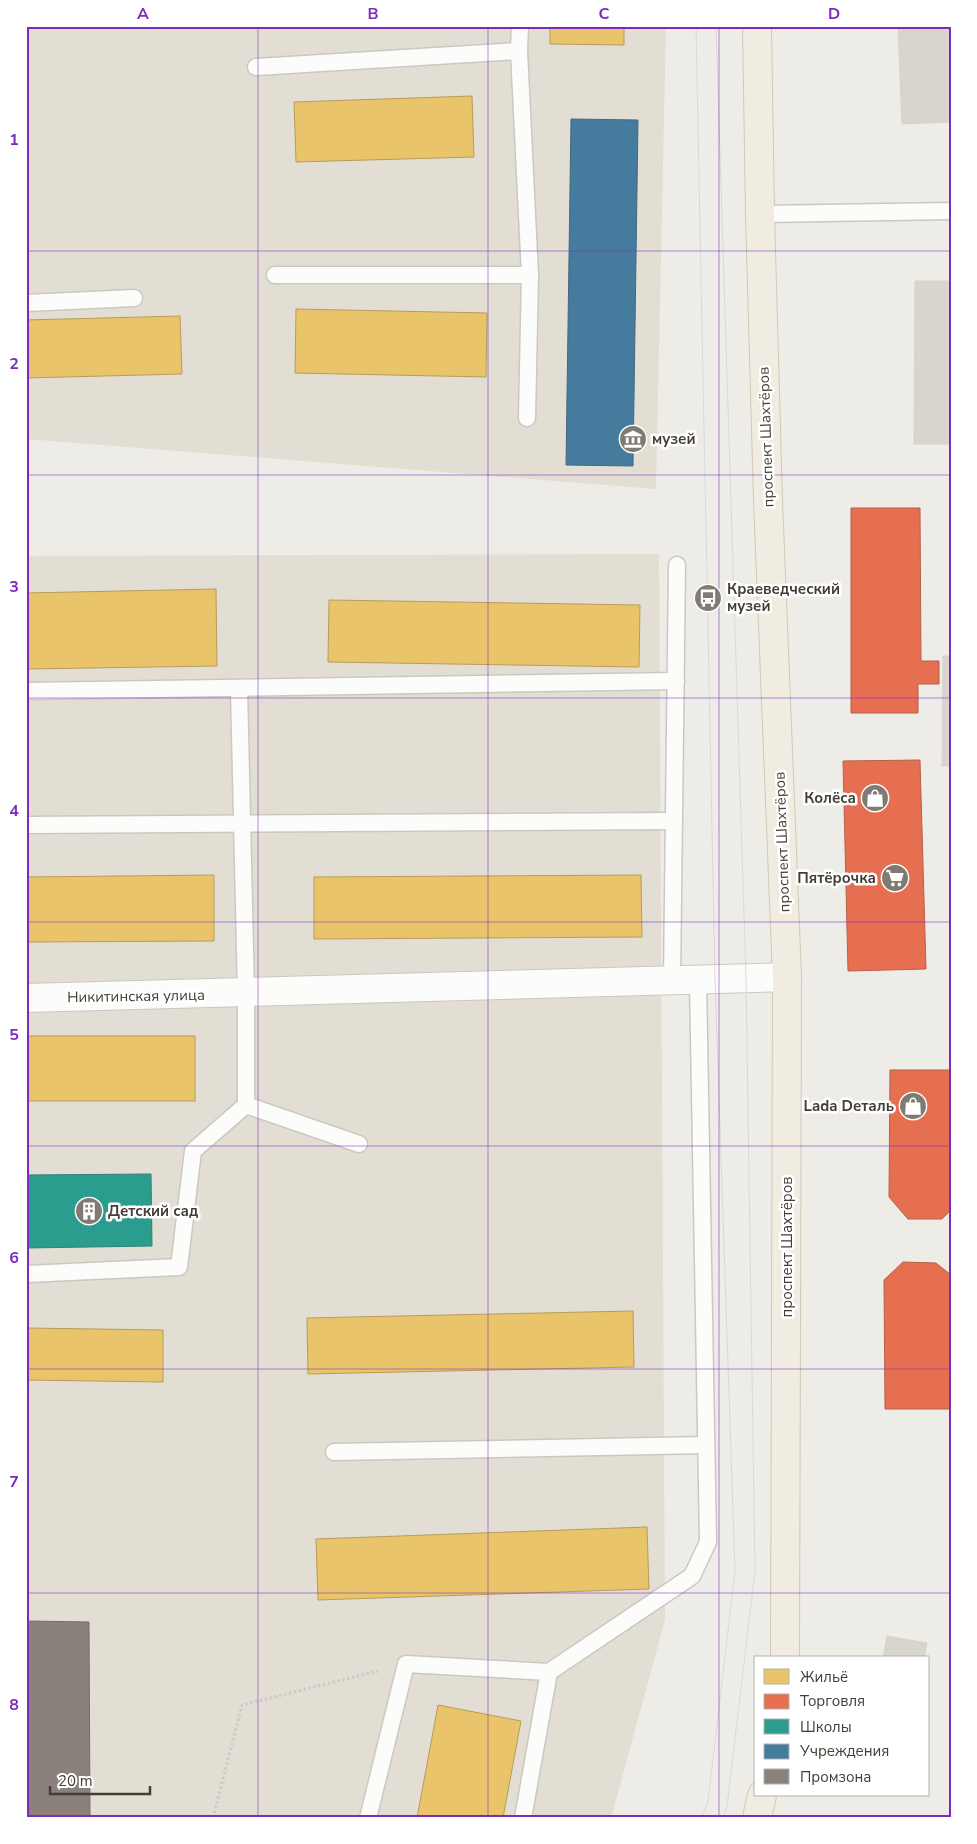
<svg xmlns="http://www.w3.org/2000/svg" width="977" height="1844" viewBox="0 0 977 1844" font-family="'Nunito Sans',sans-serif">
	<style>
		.residential { fill: #e2ded4 }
		.homes { fill: #e9c46a; stroke: #b79c5a }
		.shops { fill: #e76f51; stroke: #b66048 }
		.schools { fill: #2a9d8f; stroke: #328074 }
		.public { fill: #457b9d; stroke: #44687e }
		.industry { fill: #8a817c; stroke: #756d66 }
		.building { fill: #d8d5cf; stroke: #d6d3cc }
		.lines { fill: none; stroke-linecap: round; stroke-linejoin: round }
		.service-casing { stroke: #cac8c2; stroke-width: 19 }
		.minor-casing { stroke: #cac8c2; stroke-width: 30 }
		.primary-casing { stroke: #d0c8b4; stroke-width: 30 }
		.path { stroke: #cccac6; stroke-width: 3; stroke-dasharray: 2.5 2.5; stroke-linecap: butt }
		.service { stroke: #fcfcfb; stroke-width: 16 }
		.minor { stroke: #fcfcfb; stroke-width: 28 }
		.primary { stroke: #f0ece2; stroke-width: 28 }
		.tram { stroke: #d8d8d7; stroke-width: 1 }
		.grid { fill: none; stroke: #7b2cbf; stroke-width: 1; stroke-opacity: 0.55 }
		.labels { text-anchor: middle; stroke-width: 5; stroke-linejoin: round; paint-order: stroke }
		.street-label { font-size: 15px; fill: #433d34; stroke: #fff }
		.poi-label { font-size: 15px; font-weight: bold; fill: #433d34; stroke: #fff; text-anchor: start }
		.neatline { fill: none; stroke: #7b2cbf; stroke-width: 2 }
		.grid-label { font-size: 16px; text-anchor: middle; font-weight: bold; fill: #7b2cbf }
	</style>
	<rect width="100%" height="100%" fill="#eeece6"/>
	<!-- residential -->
	<g class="residential">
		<polygon points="26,26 666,26 656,489 26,439"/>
		<polygon points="659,554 665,1620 611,1818 26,1818 26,556"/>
	</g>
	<!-- homes -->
	<g class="homes">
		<polygon points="550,26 624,26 624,45 550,44"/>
		<polygon points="472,96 474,157 296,162 294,102"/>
		<polygon points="296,309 487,313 486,377 295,373"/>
		<polygon points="180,316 182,374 26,378 26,320"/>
		<polygon points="216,589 217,666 26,669 26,593"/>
		<polygon points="329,600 640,605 639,667 328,662"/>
		<polygon points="214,875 214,941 26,942 26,877"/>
		<polygon points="641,875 642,937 314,939 314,877"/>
		<rect x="26" y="1036" width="169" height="65"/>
		<polygon points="633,1311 634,1367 308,1374 307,1318"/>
		<polygon points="26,1328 163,1330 163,1382 26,1380"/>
		<polygon points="647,1527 649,1589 318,1600 316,1539"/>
		<polygon points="438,1705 521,1721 503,1818 417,1818"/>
	</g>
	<!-- shops -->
	<g class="shops">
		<polygon points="851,508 920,508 921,661 939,661 939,684 918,684 918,713 851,713"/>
		<polygon points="920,760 926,969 848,971 843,761"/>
		<polygon points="890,1070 951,1070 951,1210 942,1219 908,1219 889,1197"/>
		<polygon points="903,1262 936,1263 951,1275 951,1409 885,1409 884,1280"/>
	</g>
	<!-- schools -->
	<polygon class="schools" points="151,1174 152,1246 26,1248 26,1175"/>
	<!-- public -->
	<polygon class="public" points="571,119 638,120 633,466 566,465"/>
	<!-- industry -->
	<polygon class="industry" points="26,1621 89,1622 90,1818 26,1818"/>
	<!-- building -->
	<g class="building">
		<polygon points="898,26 951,26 951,122 902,124"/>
		<polygon points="915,281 951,281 951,444 914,444"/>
		<polygon points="943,656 951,656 951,766 942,766"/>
		<polygon points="887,1636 927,1643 924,1658 883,1658"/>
	</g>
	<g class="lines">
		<!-- service casing -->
		<g class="service-casing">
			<g id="service">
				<polyline points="520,26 519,51 530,275 527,418"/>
				<polyline points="256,67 519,51"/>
				<polyline points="760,214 951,211"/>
				<polyline points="275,275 530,275"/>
				<polyline points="26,303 134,298"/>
				<polyline points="239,688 246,994 246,1105 359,1144"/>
				<polyline points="26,691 676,681"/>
				<polyline points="26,825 674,821"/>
				<polyline points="672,980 677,565"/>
				<polyline points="26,1274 179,1267 193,1151 246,1105"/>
				<polyline points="334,1452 706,1445"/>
				<polyline points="368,1818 406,1664 549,1672 692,1576 708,1542 698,980"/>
				<polyline points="523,1818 549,1672"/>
			</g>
		</g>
		<!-- minor casing -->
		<g class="minor-casing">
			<polyline id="minor" points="26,998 787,977"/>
		</g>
		<!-- primary casing -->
		<g class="primary-casing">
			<g id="primary">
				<polyline points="757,26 760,214 768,500 787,977 785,1658"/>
				<polyline points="757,1818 762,1795"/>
			</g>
		</g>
		<!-- path -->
		<polyline class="path" points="213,1818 242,1705 378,1671"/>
		<!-- service -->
		<use href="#service" class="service"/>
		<!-- minor -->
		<use href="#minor" class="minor"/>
		<!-- primary -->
		<use href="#primary" class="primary"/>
		<!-- tram -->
		<g class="tram">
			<polyline points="696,26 715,979 735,1571 708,1801 702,1818"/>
			<polyline points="716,26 746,978 755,1571 727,1806 723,1818"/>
		</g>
	</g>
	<!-- grid -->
	<path class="grid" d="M258,26V1818M488,26V1818M719,26V1818M26,251H951M26,475H951M26,698H951M26,922H951M26,1146H951M26,1369H951M26,1593H951"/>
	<!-- icons -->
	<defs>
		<g id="museum-disc" transform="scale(1.4375)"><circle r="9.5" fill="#7f7a72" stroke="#fff"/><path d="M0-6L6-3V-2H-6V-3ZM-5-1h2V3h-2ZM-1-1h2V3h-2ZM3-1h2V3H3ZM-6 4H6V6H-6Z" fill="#fff"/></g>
		<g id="bus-disc" transform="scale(1.4375)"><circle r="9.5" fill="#7f7a72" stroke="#fff"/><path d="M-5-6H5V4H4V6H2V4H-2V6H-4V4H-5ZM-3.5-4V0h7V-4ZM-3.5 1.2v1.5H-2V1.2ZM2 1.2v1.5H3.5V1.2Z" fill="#fff"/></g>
		<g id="shop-disc" transform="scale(1.4375)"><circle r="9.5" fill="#7f7a72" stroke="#fff"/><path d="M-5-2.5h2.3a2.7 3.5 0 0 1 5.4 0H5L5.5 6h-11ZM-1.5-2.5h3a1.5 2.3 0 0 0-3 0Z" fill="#fff"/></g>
		<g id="supermarket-disc" transform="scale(1.4375)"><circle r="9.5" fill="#7f7a72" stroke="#fff"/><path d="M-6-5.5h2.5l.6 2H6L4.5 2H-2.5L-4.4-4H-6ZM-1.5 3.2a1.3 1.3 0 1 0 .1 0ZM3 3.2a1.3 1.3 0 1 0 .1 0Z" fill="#fff"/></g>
		<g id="building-disc" transform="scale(1.4375)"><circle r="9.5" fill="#7f7a72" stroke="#fff"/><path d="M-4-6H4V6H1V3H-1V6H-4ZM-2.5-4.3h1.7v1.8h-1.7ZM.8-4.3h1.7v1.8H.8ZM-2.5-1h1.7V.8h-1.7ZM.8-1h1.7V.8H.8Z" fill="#fff"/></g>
	</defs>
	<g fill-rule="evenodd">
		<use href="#museum-disc" x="633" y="439"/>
		<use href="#bus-disc" x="708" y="598"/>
		<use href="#shop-disc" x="875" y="798"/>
		<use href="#supermarket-disc" x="895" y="878"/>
		<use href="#shop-disc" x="913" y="1106"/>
		<use href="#building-disc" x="89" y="1211"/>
	</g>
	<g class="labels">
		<!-- street labels -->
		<g class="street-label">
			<text transform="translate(766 437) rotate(-92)" y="5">проспект Шахтёров</text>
			<text transform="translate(782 842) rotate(-92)" y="5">проспект Шахтёров</text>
			<text transform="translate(136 996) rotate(-1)" y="5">Никитинская улица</text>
			<text transform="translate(787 1247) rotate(-90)" y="5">проспект Шахтёров</text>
		</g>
		<!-- poi labels -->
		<g class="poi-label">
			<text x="652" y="444">музей</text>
			<text x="727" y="594">Краеведческий<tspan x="727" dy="17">музей</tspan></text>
			<text x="856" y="803" text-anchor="end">Колёса</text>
			<text x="876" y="883" text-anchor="end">Пятёрочка</text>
			<text x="894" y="1111" text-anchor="end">Lada Dеталь</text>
			<text x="108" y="1216">Детский сад</text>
		</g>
	</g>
	<!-- border -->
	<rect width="977" height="1844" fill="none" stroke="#ffffff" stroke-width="55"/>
	<!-- legend -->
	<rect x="754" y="1656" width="175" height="140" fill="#ffffff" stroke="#b4b1ae"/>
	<rect x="764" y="1669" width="25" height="15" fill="#e9c46a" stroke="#b4b1ae"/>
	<text x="800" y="1682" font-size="15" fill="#433d34">Жильё</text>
	<rect x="764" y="1694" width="25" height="15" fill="#e76f51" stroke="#b4b1ae"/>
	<text x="800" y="1706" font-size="15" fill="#433d34">Торговля</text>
	<rect x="764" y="1719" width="25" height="15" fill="#2a9d8f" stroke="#b4b1ae"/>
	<text x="800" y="1732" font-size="15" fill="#433d34">Школы</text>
	<rect x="764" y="1744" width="25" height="15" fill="#457b9d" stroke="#b4b1ae"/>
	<text x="800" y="1756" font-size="15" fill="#433d34">Учреждения</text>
	<rect x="764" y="1769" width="25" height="15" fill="#8a817c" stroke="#b4b1ae"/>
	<text x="800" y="1782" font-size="15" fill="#433d34">Промзона</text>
	<!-- scale -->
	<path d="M50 1786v8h100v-8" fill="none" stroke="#433d34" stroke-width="2.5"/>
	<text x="58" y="1786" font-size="15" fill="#433d34" stroke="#ffffff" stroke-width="4" paint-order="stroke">20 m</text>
	<rect x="28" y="28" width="922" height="1788" class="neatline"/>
	<g class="grid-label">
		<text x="143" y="19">A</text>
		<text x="373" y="19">B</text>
		<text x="604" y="19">C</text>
		<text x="834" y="19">D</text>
		<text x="14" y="145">1</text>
		<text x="14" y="369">2</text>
		<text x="14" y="592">3</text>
		<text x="14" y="816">4</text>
		<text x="14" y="1040">5</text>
		<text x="14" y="1263">6</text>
		<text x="14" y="1487">7</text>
		<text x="14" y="1710">8</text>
	</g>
</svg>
